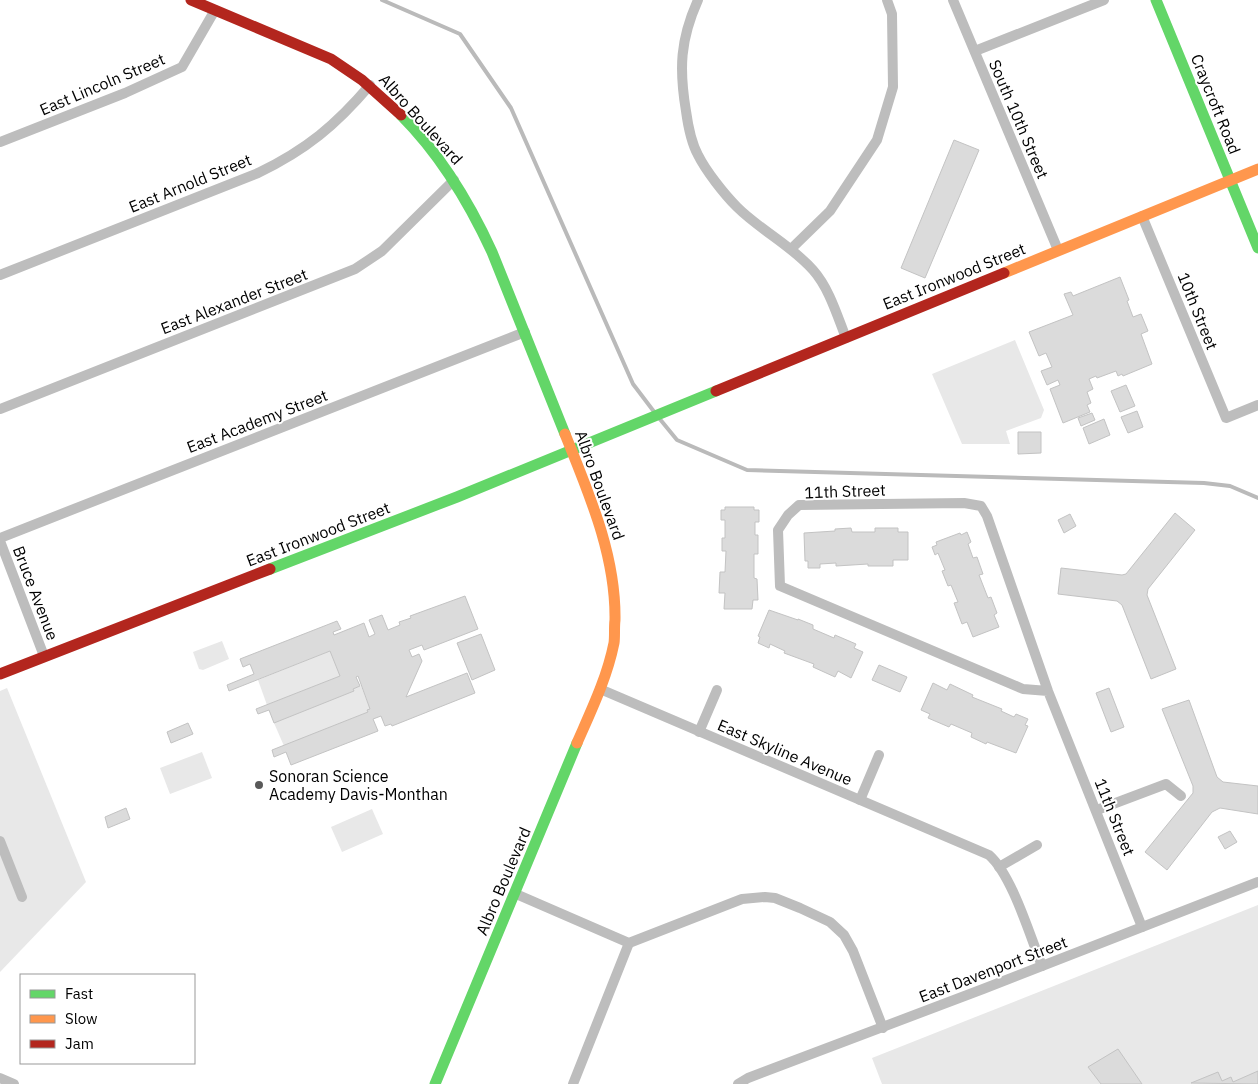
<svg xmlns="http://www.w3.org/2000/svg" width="1258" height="1084" viewBox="0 0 1258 1084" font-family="'IBM Plex Sans',sans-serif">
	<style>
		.green { fill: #e8e8e8 }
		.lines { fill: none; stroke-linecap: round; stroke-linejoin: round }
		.stream { stroke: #bababa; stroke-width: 4 }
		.building { fill: #dbdbdb; stroke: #c3c3c3 }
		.street { stroke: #bdbdbd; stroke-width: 10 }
		.fast { stroke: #63d668; stroke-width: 11 }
		.slow { stroke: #ff974d; stroke-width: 11 }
		.jam { stroke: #b3261e; stroke-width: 11 }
		.poi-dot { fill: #595959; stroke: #fff; stroke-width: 2 }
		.labels { text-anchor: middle; stroke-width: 4; stroke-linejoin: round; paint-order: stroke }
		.street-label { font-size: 16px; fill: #000; stroke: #fff }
		.poi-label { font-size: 16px; fill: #000; stroke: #fff; text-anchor: start }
	</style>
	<rect width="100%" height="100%" fill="#fff"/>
	<!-- green -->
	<g class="green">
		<polygon points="1015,340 1044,410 1041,418 1006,431 1010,444 962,444 932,374"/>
		<polygon points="222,641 229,659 203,670 199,669 193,652"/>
		<polygon points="330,651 340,676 267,705 258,680"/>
		<polygon points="361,686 370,709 368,710 368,712 284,746 274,723 354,691 353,689"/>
		<polygon points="7,688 86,882 0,972 0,691"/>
		<polygon points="202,752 212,778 170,794 160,768"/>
		<polygon points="372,809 383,834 342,852 331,827"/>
		<polygon points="1258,905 1258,1084 882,1084 872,1058"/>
	</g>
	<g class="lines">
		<!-- stream -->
		<g class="stream">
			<polyline points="382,0 460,34 511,108 633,384 655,413"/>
			<polyline points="659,418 677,440 747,470 1204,483 1230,486 1258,498"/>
		</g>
	</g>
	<!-- building -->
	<g class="building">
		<polygon points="954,140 979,150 925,278 901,268"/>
		<polygon points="1120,277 1129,300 1127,301 1133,317 1141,314 1148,331 1141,334 1152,364 1123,376 1122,374 1118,376 1116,371 1097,378 1096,376 1089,379 1093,389 1087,392 1091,403 1087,405 1090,412 1063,423 1050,389 1060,385 1058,380 1047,385 1041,371 1052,367 1046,353 1039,356 1029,332 1073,315 1064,294 1071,292 1073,296"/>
		<polygon points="1126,385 1135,406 1120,412 1111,391"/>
		<polygon points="1137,411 1143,427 1128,433 1121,417"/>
		<polygon points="1092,413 1095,420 1081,426 1078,418"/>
		<polygon points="1104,419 1110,435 1089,444 1083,428"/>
		<polygon points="1018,432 1041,432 1041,453 1018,454"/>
		<polygon points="725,507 754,507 754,510 759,510 759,522 755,522 755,535 758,535 758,554 754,554 754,578 757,579 758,600 753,600 752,609 724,609 725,593 719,593 720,572 725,572 726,551 722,551 722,538 725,538 725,520 721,520 721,510 725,510"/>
		<polygon points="1175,513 1195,530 1148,589 1147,595 1176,669 1151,679 1122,605 1117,601 1058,594 1061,568 1122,575 1126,574"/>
		<polygon points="1070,514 1076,526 1064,533 1058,520"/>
		<polygon points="851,528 852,532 875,532 875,528 898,528 898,532 908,532 908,560 893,560 893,566 868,566 868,564 836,566 836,563 820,564 820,568 808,568 808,561 805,561 804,533 835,531 835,529"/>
		<polygon points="967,532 971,542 968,544 973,558 977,557 983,574 979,575 988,598 991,597 997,613 994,615 999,627 973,637 967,622 962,624 954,603 958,602 951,585 948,586 942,571 945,570 938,553 935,555 932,547 937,545 936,542 960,533 961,535"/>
		<polygon points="465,596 478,629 424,650 422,645 409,650 412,657 419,654 422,661 406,697 467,673 475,693 392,726 391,724 385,726 381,716 373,719 378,731 291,765 286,752 274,757 272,750 368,712 367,710 370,709 358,676 356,677 360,686 353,689 354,691 274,723 269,710 258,714 256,709 340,676 330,651 229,691 227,685 254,674 250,664 243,667 240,659 337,621 341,629 333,632 334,635 364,623 369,637 375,634 369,620 382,615 388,630 400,625 399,622 411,618 410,616"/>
		<polygon points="769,610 798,620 798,619 813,625 813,629 834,638 835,635 856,644 854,648 863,652 851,678 838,671 835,677 813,667 814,664 784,653 785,651 770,644 769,648 758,643 760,637 758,636"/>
		<polygon points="481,634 495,670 472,680 457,643"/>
		<polygon points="879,665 907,677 900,692 872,680"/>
		<polygon points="933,683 947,690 950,684 973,695 972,697 1002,709 1001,711 1014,717 1016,714 1028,719 1025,725 1028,726 1016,753 987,742 986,744 971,737 972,733 951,724 949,727 928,718 930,714 921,710"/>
		<polygon points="1109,688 1124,727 1111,732 1096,693"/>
		<polygon points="1189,700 1217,777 1223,782 1258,786 1258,814 1220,808 1212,812 1167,870 1145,852 1193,793 1193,786 1162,709"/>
		<polygon points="188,723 193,734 171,743 167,732"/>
		<polygon points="126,808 130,819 108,828 105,817"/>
		<polygon points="1230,831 1237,842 1225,849 1218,837"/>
		<polygon points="1118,1049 1142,1084 1101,1084 1088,1067"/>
		<polygon points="1258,1071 1258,1084 1191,1083 1218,1072 1222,1081 1231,1077 1233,1082"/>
	</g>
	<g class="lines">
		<!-- street -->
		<g class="street">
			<path d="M698,0C680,40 679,69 686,111C688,126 691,142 698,155C706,171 724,194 737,207C760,230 791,245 813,270C829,288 837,315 846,338"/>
			<polyline points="953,0 1058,250"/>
			<polyline points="975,51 1104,0"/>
			<polyline points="0,142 125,93 182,67 215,10"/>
			<polyline points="1142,216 1226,418 1258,405"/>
			<polyline points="791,249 830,211 877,140 893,87 892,14 887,0"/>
			<path d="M0,275L258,173C306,150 336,125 370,85"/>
			<polyline points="0,409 355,269 382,251 454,180"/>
			<polyline points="0,538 525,332"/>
			<polyline points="0,541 44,656"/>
			<path d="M600,689L989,855C1012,875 1030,936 1042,966"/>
			<polyline points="1048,691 1023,689 780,586 778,530 788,515 799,505 964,503 981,506 987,516 1048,691 1142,927"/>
			<polyline points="699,732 717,690"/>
			<polyline points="860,800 879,755"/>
			<polyline points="1097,810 1166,784 1181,796"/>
			<polyline points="0,841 22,897"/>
			<polyline points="999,867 1037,845"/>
			<polyline points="516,894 629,943 742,899 765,897 775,898 800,908 830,922 844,935 853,951 883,1028"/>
			<polyline points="0,1078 14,1084"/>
			<polyline points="573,1084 629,943"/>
			<polyline points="738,1084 748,1078 983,989 1258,882"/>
		</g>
		<!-- fast -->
		<g class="fast">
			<polyline points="1156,0 1258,248"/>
			<path d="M401,115C440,154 469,202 492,252L565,434"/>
			<polyline points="270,569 457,497 716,391"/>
			<polyline points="435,1084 577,743"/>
		</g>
		<!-- slow -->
		<g class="slow">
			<polyline points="1004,273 1258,169"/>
			<path d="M565,434C589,494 616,555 615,620C614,628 615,636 614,643C607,678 591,711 577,743"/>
		</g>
		<!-- jam -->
		<g class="jam">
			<polyline points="191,0 331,59 362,80 401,115"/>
			<polyline points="716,391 1004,273"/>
			<polyline points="0,674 270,569"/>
		</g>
	</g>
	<!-- markers -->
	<circle class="poi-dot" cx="259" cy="785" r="5"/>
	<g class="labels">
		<!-- street labels -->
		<g class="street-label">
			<text transform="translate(102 84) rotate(-23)" y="6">East Lincoln Street</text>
			<text transform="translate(1216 104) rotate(68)" y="6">Craycroft Road</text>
			<text transform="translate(421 119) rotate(48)" y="6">Albro Boulevard</text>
			<text transform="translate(1019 119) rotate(67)" y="6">South 10th Street</text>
			<text transform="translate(190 183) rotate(-22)" y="6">East Arnold Street</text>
			<text transform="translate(954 276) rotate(-22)" y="6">East Ironwood Street</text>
			<text transform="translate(234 301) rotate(-21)" y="6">East Alexander Street</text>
			<text transform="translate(1198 311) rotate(68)" y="6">10th Street</text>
			<text transform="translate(257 421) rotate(-21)" y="6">East Academy Street</text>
			<text transform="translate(600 485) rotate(70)" y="6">Albro Boulevard</text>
			<text transform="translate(845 491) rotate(-2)" y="6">11th Street</text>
			<text transform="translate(318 534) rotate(-21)" y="6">East Ironwood Street</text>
			<text transform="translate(36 593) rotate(69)" y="6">Bruce Avenue</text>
			<text transform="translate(785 752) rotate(23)" y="6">East Skyline Avenue</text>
			<text transform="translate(1115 817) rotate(68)" y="6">11th Street</text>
			<text transform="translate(503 881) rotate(-67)" y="6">Albro Boulevard</text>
			<text transform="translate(993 969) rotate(-21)" y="6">East Davenport Street</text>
		</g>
		<!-- poi labels -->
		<g class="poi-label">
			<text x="269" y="782">Sonoran Science<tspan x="269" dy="18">Academy Davis-Monthan</tspan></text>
		</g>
	</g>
	<!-- legend -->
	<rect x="20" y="974" width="175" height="90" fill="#ffffff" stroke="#999999"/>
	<rect x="30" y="990" width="25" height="8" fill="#63d668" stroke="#999999"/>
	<text x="65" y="999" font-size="15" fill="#000000">Fast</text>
	<rect x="30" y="1015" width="25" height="8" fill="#ff974d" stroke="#999999"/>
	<text x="65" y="1024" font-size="15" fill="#000000">Slow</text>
	<rect x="30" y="1040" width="25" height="8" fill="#b3261e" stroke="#999999"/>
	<text x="65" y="1049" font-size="15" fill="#000000">Jam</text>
</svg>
